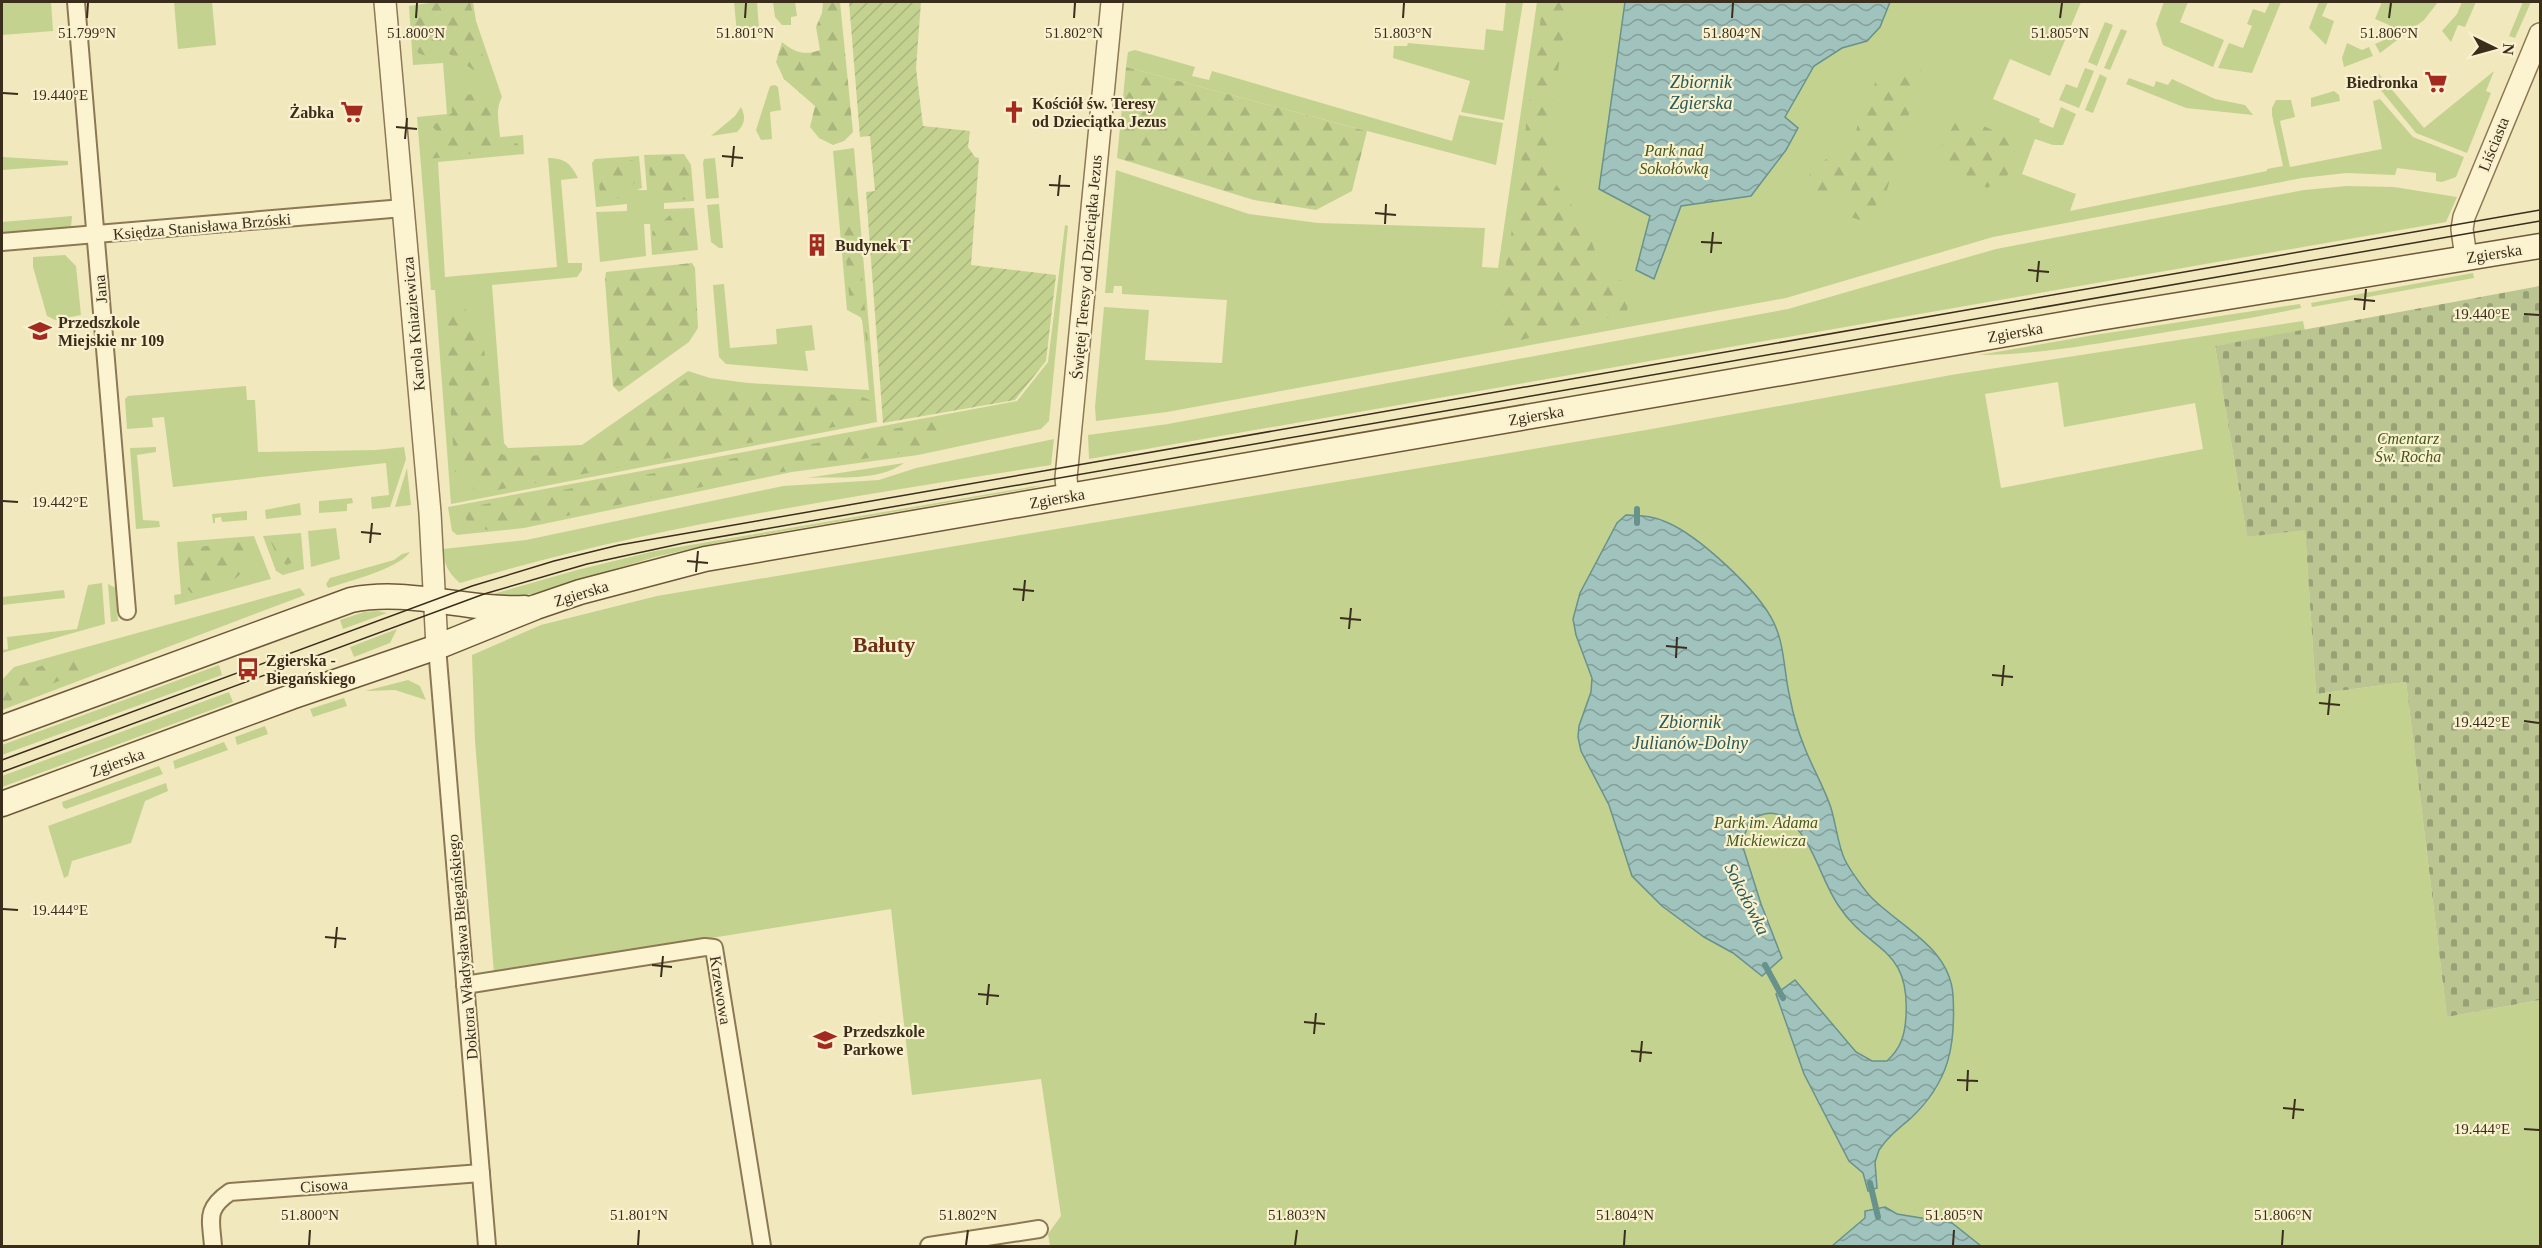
<svg xmlns="http://www.w3.org/2000/svg" width="2542" height="1248" viewBox="0 0 2542 1248" font-family="'Times New Roman',serif">
	<style>
		.green { fill: #c4d290; fill-rule: evenodd }
		.forest { fill: url(#forest-firs) }
		.cemetery { fill: url(#cemetery-stones) }
		.garden { fill: url(#garden-furrows) }
		.water { fill: url(#water-waves); stroke: #68928c; stroke-width: 1.5 }
		.lines { fill: none; stroke-linecap: round; stroke-linejoin: round }
		.stream { stroke: #68928c; stroke-width: 6 }
		.minor-casing { stroke: #8d7854; stroke-width: 20 }
		.tertiary-casing { stroke: #8d7854; stroke-width: 24 }
		.secondary-casing { stroke: #6e5838; stroke-width: 27 }
		.minor { stroke: #fcf4d1; stroke-width: 16 }
		.tertiary { stroke: #fcf4d1; stroke-width: 21 }
		.secondary { stroke: #fcf4d1; stroke-width: 24 }
		.tram { stroke: #3a2d1b; stroke-width: 1.5 }
		.ticks { fill: none; stroke: #3a2d1b; stroke-width: 2 }
		.labels { text-anchor: middle; stroke-width: 4.5; stroke-linejoin: round; paint-order: stroke }
		.poi-label { font-size: 16px; font-weight: bold; fill: #3a2d1b; stroke: #f9f1ce; text-anchor: start }
		.street-label { font-size: 16px; fill: #3a2d1b; stroke: #f9f1ce }
		.park-label { font-size: 16px; font-style: italic; fill: #45591f; stroke: #f9f1ce }
		.water-label { font-size: 18px; font-style: italic; fill: #285a5c; stroke: #f9f1ce }
		.district-label { font-size: 22px; font-weight: bold; fill: #6b3015; stroke: #f9f1ce }
		.ticks-label { font-size: 15px; text-anchor: middle; fill: #3a2d1b; stroke: #f9f1ce; stroke-width: 4.5; stroke-linejoin: round; paint-order: stroke }
	</style>
	<defs>
		<pattern id="forest-firs" width="22" height="20" patternUnits="userSpaceOnUse" patternTransform="scale(1.5)"><rect width="22" height="20" fill="#c4d290"/><path d="M5 1l3.5 6h-7zM16 11l3.5 6h-7z" fill="#a9b57c"/></pattern>
		<pattern id="cemetery-stones" width="16" height="16" patternUnits="userSpaceOnUse" patternTransform="scale(1.5)"><rect width="16" height="16" fill="#bac591"/><path d="M2 7V4a2 2 0 0 1 4 0v3zM10 15v-3a2 2 0 0 1 4 0v3z" fill="#98a076"/></pattern>
		<pattern id="garden-furrows" width="10" height="10" patternUnits="userSpaceOnUse" patternTransform="scale(1.5)"><rect width="10" height="10" fill="#c4d290"/><path d="M-1 1l2-2M0 10L10 0M9 11l2-2" fill="none" stroke="#a9b57c"/></pattern>
		<pattern id="water-waves" width="16" height="10" patternUnits="userSpaceOnUse" patternTransform="scale(1.5)"><rect width="16" height="10" fill="#a1c3bd"/><path d="M0 5q4-4 8 0t8 0" fill="none" stroke="#849f99"/></pattern>
	</defs>
	<rect width="100%" height="100%" fill="#f2e8bd"/>
	<!-- green -->
	<g class="green">
		<polygon points="2,2 51,2 53,31 2,35"/>
		<polygon points="174,2 212,2 216,45 178,49"/>
		<path d="M437,2H473L476,21L502,97C495,109 499,123 500,137L523,135L524,154L438,162L445,277L557,267L548,158C565,158 571,164 578,178L561,180L568,263H582V270L577,277L492,285L504,443L508,448L582,445L688,371L710,378L748,383L869,390L862,318L847,310L833,151L854,148L877,422L451,504L435,290H431L417,117L447,114L443,63L413,65L409,6Z"/>
		<polygon points="734,2 757,2 759,29 757,37 744,38 737,34"/>
		<polygon points="773,2 795,2 797,16 791,17 791,25 782,25 775,17"/>
		<polygon points="1506,2 1523,2 1504,120 1461,112 1470,81 1393,58 1394,46 1407,46 1408,43 1484,50 1486,29 1503,31"/>
		<polygon points="1537,2 2081,2 2050,76 2010,59 1993,99 2040,119 2039,122 2053,128 2061,107 2076,114 2063,145 2053,145 2035,139 2022,174 2076,194 2070,211 2267,171 2267,169 2283,166 2272,115 2272,108 2276,100 2291,100 2295,117 2280,121 2290,167 2382,149 2373,101 2380,99 2413,137 2464,157 2456,177 2442,182 2436,181 2436,173 2397,168 2395,175 2346,173 2302,178 1993,237 1786,298 1167,412 1096,421 1095,407 1104,307 1149,310 1145,360 1222,363 1227,300 1122,294 1122,286 1114,286 1113,293 1105,293 1116,170 1249,214 1318,223 1485,228 1482,267 1498,268"/>
		<polygon points="2164,2 2188,2 2180,22 2224,40 2213,67 2163,45 2156,24"/>
		<polygon points="2270,2 2281,2 2252,73 2218,68 2229,43 2243,48 2252,26 2247,24 2253,9 2265,13"/>
		<polygon points="2319,2 2328,2 2322,16 2334,21 2326,45 2309,28"/>
		<polygon points="2382,2 2438,2 2424,20 2380,53 2375,44 2382,41 2389,25 2375,19"/>
		<polygon points="2462,2 2476,2 2465,27 2458,25 2451,42 2442,31 2457,14"/>
		<polygon points="2523,2 2531,2 2515,38 2509,36"/>
		<polygon points="2105,22 2113,25 2097,66 2088,62"/>
		<polygon points="2121,29 2127,31 2110,70 2104,68"/>
		<polygon points="2347,43 2362,50 2369,47 2373,56 2344,67 2342,58"/>
		<polygon points="1135,50 1195,67 1192,76 1209,80 1212,71 1452,141 1459,115 1503,123 1496,165 1126,67 1128,52"/>
		<polygon points="2085,68 2094,71 2079,108 2059,100 2066,84 2077,88"/>
		<polygon points="2494,71 2486,91 2491,93 2467,153 2416,133 2370,77 2379,74 2424,128"/>
		<polygon points="2100,74 2107,78 2093,113 2085,110"/>
		<polygon points="2129,78 2154,87 2156,81 2168,85 2172,79 2215,99 2245,105 2253,115 2186,108 2126,84"/>
		<polygon points="775,85 778,87 781,110 770,112 772,139 761,140 756,130 770,86"/>
		<polygon points="2334,91 2339,95 2340,101 2311,107 2311,98"/>
		<path d="M741,107C746,117 745,124 737,132L711,136L735,116Z"/>
		<polygon points="684,154 691,165 694,201 664,203 664,209 694,208 698,250 652,255 650,224 644,224 646,256 600,262 596,212 627,211 627,204 596,207 592,163 595,159 639,156 642,188 637,190 647,190 644,155"/>
		<polygon points="2,157 68,161 68,165 2,170"/>
		<polygon points="715,158 719,198 706,199 703,163 704,159"/>
		<polygon points="2347,186 2394,187 2457,197 2446,222 1089,459 1088,435 1168,424 1788,309 1996,249 2304,190"/>
		<polygon points="719,204 723,248 719,248 711,242 707,205"/>
		<polygon points="72,216 71,227 2,233 2,222"/>
		<polygon points="1065,225 1068,226 1049,421 1041,429 918,455 792,472 524,528 457,535 452,531 448,507 1017,401 1048,362"/>
		<polygon points="65,255 76,266 81,315 55,320 47,316 33,267 33,257"/>
		<polygon points="2473,273 2474,278 2312,307 2311,303"/>
		<polygon points="724,284 730,348 777,344 776,329 812,325 815,350 805,351 808,371 726,364 719,357 713,285"/>
		<path d="M2300,304L2301,308C2248,319 2195,327 2143,336C2089,345 2034,355 1979,355L2094,335Z"/>
		<path d="M2303,321L2305,331L2215,346L2247,537L2305,529L2316,694L2406,682L2447,1017L2540,1000V1246H1050L1048,1234L1061,1216L1041,1079L912,1095L891,909L494,973L475,741L472,655L541,625L657,596L1646,430L1957,374ZM2058,382L2064,427L2195,403L2203,449L2001,488L1985,394Z"/>
		<polygon points="246,386 247,400 255,400 258,452 376,450 404,447 406,459 390,507 372,509 371,497 389,495 386,463 173,487 164,417 152,418 153,427 127,429 125,399 128,396"/>
		<path d="M1054,439L1051,465C853,497 653,525 460,583C448,573 444,564 443,549L526,540L783,486L879,480L916,468Z"/>
		<polygon points="156,447 156,452 137,455 143,520 159,521 160,527 136,529 130,448"/>
		<path d="M904,463C878,482 838,476 807,478Z"/>
		<polygon points="407,468 411,505 395,507"/>
		<polygon points="1042,485 1032,488 716,543 655,557 532,594 508,597 490,595 577,570 655,551"/>
		<polygon points="352,498 353,503 347,504 347,511 319,513 319,501"/>
		<polygon points="300,503 301,515 266,519 265,510"/>
		<polygon points="247,511 247,520 222,522 221,517 215,518 215,523 213,523 212,514"/>
		<polygon points="336,528 340,559 311,567 308,531"/>
		<polygon points="301,533 304,569 283,575 276,571 263,536"/>
		<polygon points="254,536 271,579 175,605 174,595 181,594 177,542"/>
		<path d="M410,552C398,569 349,581 328,588L326,584L330,578L394,560L402,554Z"/>
		<polygon points="102,583 105,624 2,653 2,650 8,649 7,637 77,629 88,585"/>
		<polygon points="108,584 116,588 118,621 111,622"/>
		<polygon points="300,588 305,595 2,710 2,680 14,667"/>
		<polygon points="64,590 65,598 2,605 2,597"/>
		<polygon points="378,611 387,613 343,629 340,620 364,612"/>
		<polygon points="397,629 390,643 354,657 350,647"/>
		<polygon points="219,665 222,675 2,755 2,745"/>
		<polygon points="408,680 420,686 426,700 395,690 365,691"/>
		<polygon points="229,692 233,702 2,787 2,776"/>
		<polygon points="344,698 347,706 313,717 310,709"/>
		<polygon points="265,726 268,734 237,745 235,737"/>
		<polygon points="224,742 228,750 175,769 173,761"/>
		<polygon points="159,766 163,774 66,809 63,807 62,802"/>
		<polygon points="166,783 168,791 145,801 131,843 72,861 68,876 64,878 48,826"/>
	</g>
	<!-- forest -->
	<g class="forest">
		<polygon points="446,2 470,2 488,77 478,73 448,53 431,58 418,53 413,19 417,6"/>
		<path d="M823,2H840L853,132L844,141L833,145L819,138L810,127L815,106L784,79L776,62L782,42C794,52 804,56 820,50L816,27L822,13Z"/>
		<polygon points="1543,2 1571,2 1562,44 1548,140 1555,183 1585,223 1602,270 1630,285 1627,313 1501,345 1493,331 1510,243"/>
		<polygon points="1126,67 1367,131 1352,191 1316,210 1254,200 1117,158"/>
		<polygon points="1922,70 1886,193 1863,221 1844,215 1852,187 1797,199 1815,165 1852,146 1859,120 1876,81"/>
		<polygon points="484,88 495,94 492,115 495,138 519,144 509,149 428,159 439,134 432,126 452,113 451,99 457,100"/>
		<polygon points="1955,123 1977,123 2023,144 2007,176 1987,188 1973,178 1950,169 1936,156"/>
		<path d="M843,152L851,153L869,355C864,337 868,317 850,307L838,155Z"/>
		<path d="M669,156L684,157C692,166 693,188 689,199L666,201V192L658,187L651,186L648,158Z"/>
		<polygon points="633,160 636,166 636,181 623,196 610,201 600,193 599,184 607,174 601,165 605,162"/>
		<polygon points="672,213 684,213 692,216 694,243 691,247 655,252 652,232"/>
		<polygon points="692,263 695,268 698,328 689,342 619,392 613,386 605,280 606,272"/>
		<polygon points="449,298 459,298 480,335 486,359 497,451 509,458 581,451 638,417 688,377 708,388 860,396 872,401 872,420 486,492 474,490 468,476 455,472 443,301"/>
		<polygon points="931,422 950,432 945,441 931,448 739,479 510,528 487,530 467,524 464,508"/>
		<polygon points="285,538 297,545 296,560 287,565 279,560 271,542"/>
		<path d="M237,542L250,545C249,551 250,560 247,565C235,586 212,590 191,593L183,583L184,549Z"/>
		<polygon points="72,658 85,659 86,670 2,704 2,690 15,673"/>
	</g>
	<!-- cemetery -->
	<polygon class="cemetery" points="2540,286 2540,1000 2447,1017 2406,682 2316,694 2305,530 2247,537 2215,346"/>
	<!-- garden -->
	<polygon class="garden" points="849,2 921,2 916,68 923,126 970,131 968,147 975,157 979,158 971,265 1056,275 1046,361 1015,400 883,423 866,192 875,191 870,136 860,137"/>
	<!-- water -->
	<g class="water">
		<polygon points="1625,2 1890,2 1880,27 1867,41 1842,48 1814,66 1785,117 1798,128 1786,150 1751,196 1681,206 1654,279 1636,270 1650,216 1599,189"/>
		<path d="M1626,515C1639,515 1654,516 1666,522C1698,535 1759,591 1774,623C1785,646 1784,674 1790,698C1793,714 1798,731 1804,746C1812,767 1824,787 1831,808C1836,824 1838,846 1845,860C1850,870 1866,893 1874,900C1903,928 1950,949 1953,995C1956,1046 1949,1082 1911,1118C1899,1128 1888,1137 1879,1150L1875,1162L1877,1188L1868,1191L1863,1173L1849,1161L1804,1074L1776,994L1795,980L1856,1052L1872,1061H1887C1901,1048 1905,1035 1906,1016C1910,945 1870,954 1838,905C1820,878 1813,839 1787,819C1774,809 1761,813 1749,821L1742,844L1761,904L1782,958L1762,976L1733,953L1704,937L1662,906L1632,876L1609,805L1581,751L1578,737L1579,726L1591,692L1592,678L1576,635L1573,619L1580,593L1617,523Z"/>
		<polygon points="1885,1207 1897,1214 1952,1223 1981,1246 1832,1246 1865,1218 1865,1211"/>
	</g>
	<g class="lines">
		<!-- stream -->
		<g class="stream">
			<polyline points="1637,523 1637,509"/>
			<polyline points="1765,965 1783,998"/>
			<polyline points="1870,1183 1878,1217"/>
		</g>
		<!-- minor casing -->
		<g class="minor-casing">
			<g id="minor">
				<polyline points="76,2 127,611"/>
				<polyline points="2,242 403,208"/>
				<polyline points="437,647 487,1246"/>
				<polyline points="465,985 705,947 714,948 762,1246"/>
				<path d="M213,1246C211,1219 205,1209 230,1192L481,1173"/>
				<polyline points="929,1246 1039,1229"/>
			</g>
		</g>
		<!-- tertiary casing -->
		<g class="tertiary-casing">
			<g id="tertiary">
				<polyline points="385,2 430,513 437,647"/>
				<polyline points="2466,258 2462,229 2464,217 2540,34"/>
				<polyline points="1068,497 1066,478 1112,2"/>
			</g>
		</g>
		<!-- secondary casing -->
		<g class="secondary-casing">
			<g id="secondary">
				<path d="M2,728L351,600C409,588 466,611 525,608"/>
				<polyline points="2,804 291,697 437,647 536,607 580,592 705,559 2099,318 2540,246"/>
			</g>
		</g>
		<!-- minor -->
		<use href="#minor" class="minor"/>
		<!-- tertiary -->
		<use href="#tertiary" class="tertiary"/>
		<!-- secondary -->
		<use href="#secondary" class="secondary"/>
		<!-- tram -->
		<g class="tram">
			<polyline points="2,760 472,586 554,561 619,545 2540,210"/>
			<polyline points="2,772 484,594 587,564 684,543 2540,221"/>
		</g>
	</g>
	<!-- ticks -->
	<path class="ticks" d="M87,18L88,3M416,18L417,3M745,18L746,3M1074,18L1075,3M1403,18L1404,3M1732,18L1733,3M2060,18L2062,3M2389,18L2391,3M3,93L18,94M396,127L417,129M405,139L407,118M722,156L743,158M732,167L734,146M1049,185L1070,186M1058,196L1060,175M1375,213L1396,215M1385,224L1386,204M1701,242L1722,243M1711,253L1713,232M2028,270L2049,272M2037,282L2039,261M2354,299L2375,301M2364,310L2366,289M2524,314L2539,315M3,501L18,502M361,532L381,534M370,543L372,523M687,561L708,563M696,572L698,551M1013,589L1034,591M1023,601L1025,580M1340,618L1361,620M1349,629L1351,608M1666,646L1687,648M1676,658L1677,637M1992,675L2013,677M2002,686L2004,665M2319,703L2340,705M2328,715L2330,694M2524,721L2539,723M3,909L18,910M325,937L346,939M335,948L337,927M652,965L672,967M661,977L663,956M978,994L999,996M987,1005L989,984M1304,1022L1325,1024M1314,1034L1316,1013M1631,1051L1652,1053M1640,1062L1642,1041M1957,1080L1978,1081M1967,1091L1968,1070M2283,1108L2304,1110M2293,1119L2295,1099M2524,1129L2539,1130M309,1245L310,1230M638,1245L639,1230M966,1245L968,1230M1295,1245L1297,1230M1624,1245L1625,1230M1953,1245L1954,1230M2282,1245L2283,1230"/>
	<!-- icons -->
	<defs>
		<g id="supermarket-bare" transform="scale(1.8)"><path d="M-6-5.5h2.5l.6 2H6L4.5 2H-2.5L-4.4-4H-6ZM-1.5 3.2a1.3 1.3 0 1 0 .1 0ZM3 3.2a1.3 1.3 0 1 0 .1 0Z" fill="#a22a1e" stroke="#f9f1ce" stroke-width="2.5" paint-order="stroke"/></g>
		<g id="church-bare" transform="scale(1.8)"><path d="M-1.2-6h2.4v3.5h3.3v2.4h-3.3V6h-2.4V-.1h-3.3v-2.4h3.3Z" fill="#a22a1e" stroke="#f9f1ce" stroke-width="2.5" paint-order="stroke"/></g>
		<g id="building-bare" transform="scale(1.8)"><path d="M-4-6H4V6H1V3H-1V6H-4ZM-2.5-4.3h1.7v1.8h-1.7ZM.8-4.3h1.7v1.8H.8ZM-2.5-1h1.7V.8h-1.7ZM.8-1h1.7V.8H.8Z" fill="#a22a1e" stroke="#f9f1ce" stroke-width="2.5" paint-order="stroke"/></g>
		<g id="school-bare" transform="scale(1.8)"><path d="M0-5L7-2L0 1L-7-2ZM-4 1L0 2.5L4 1V4Q0 6-4 4Z" fill="#a22a1e" stroke="#f9f1ce" stroke-width="2.5" paint-order="stroke"/></g>
		<g id="bus-bare" transform="scale(1.8)"><path d="M-5-6H5V4H4V6H2V4H-2V6H-4V4H-5ZM-3.5-4V0h7V-4ZM-3.5 1.2v1.5H-2V1.2ZM2 1.2v1.5H3.5V1.2Z" fill="#a22a1e" stroke="#f9f1ce" stroke-width="2.5" paint-order="stroke"/></g>
	</defs>
	<g fill-rule="evenodd">
		<use href="#supermarket-bare" x="2436" y="82"/>
		<use href="#supermarket-bare" x="352" y="112"/>
		<use href="#church-bare" x="1014" y="112"/>
		<use href="#building-bare" x="817" y="245"/>
		<use href="#school-bare" x="40" y="331"/>
		<use href="#bus-bare" x="248" y="669"/>
		<use href="#school-bare" x="825" y="1040"/>
	</g>
	<g class="labels">
		<!-- poi labels -->
		<g class="poi-label">
			<text x="2418" y="88" text-anchor="end">Biedronka</text>
			<text x="1032" y="109">Kościół św. Teresy<tspan x="1032" dy="18">od Dzieciątka Jezus</tspan></text>
			<text x="334" y="118" text-anchor="end">Żabka</text>
			<text x="835" y="251">Budynek T</text>
			<text x="58" y="328">Przedszkole<tspan x="58" dy="18">Miejskie nr 109</tspan></text>
			<text x="266" y="666">Zgierska -<tspan x="266" dy="18">Biegańskiego</tspan></text>
			<text x="843" y="1037">Przedszkole<tspan x="843" dy="18">Parkowe</tspan></text>
		</g>
		<!-- street labels -->
		<g class="street-label">
			<text transform="translate(2493 144) rotate(-68)" y="6">Liściasta</text>
			<text transform="translate(202 226) rotate(-5)" y="6">Księdza Stanisława Brzóski</text>
			<text transform="translate(2494 253) rotate(-9)" y="6">Zgierska</text>
			<text transform="translate(1086 267) rotate(-85)" y="6">Świętej Teresy od Dzieciątka Jezus</text>
			<text transform="translate(100 289) rotate(-95)" y="6">Jana</text>
			<text transform="translate(413 324) rotate(-95)" y="6">Karola Kniaziewicza</text>
			<text transform="translate(2015 332) rotate(-10)" y="6">Zgierska</text>
			<text transform="translate(1536 415) rotate(-10)" y="6">Zgierska</text>
			<text transform="translate(1057 498) rotate(-10)" y="6">Zgierska</text>
			<text transform="translate(581 593) rotate(-17)" y="6">Zgierska</text>
			<text transform="translate(117 762) rotate(-20)" y="6">Zgierska</text>
			<text transform="translate(462 947) rotate(-95)" y="6">Doktora Władysława Biegańskiego</text>
			<text transform="translate(721 990) rotate(81)" y="6">Krzewowa</text>
			<text transform="translate(324 1185) rotate(-4)" y="6">Cisowa</text>
		</g>
		<!-- park labels -->
		<g class="park-label">
			<text x="1674" y="156">Park nad<tspan x="1674" dy="18">Sokołówką</tspan></text>
			<text x="2408" y="444">Cmentarz<tspan x="2408" dy="18">Św. Rocha</tspan></text>
			<text x="1766" y="828">Park im. Adama<tspan x="1766" dy="18">Mickiewicza</tspan></text>
		</g>
		<!-- water labels -->
		<g class="water-label">
			<text x="1701" y="88">Zbiornik<tspan x="1701" dy="21">Zgierska</tspan></text>
			<text x="1690" y="728">Zbiornik<tspan x="1690" dy="21">Julianów-Dolny</tspan></text>
			<text transform="translate(1747 899) rotate(63)" y="6">Sokołówka</text>
		</g>
		<!-- district labels -->
		<g class="district-label">
			<text x="884" y="652">Bałuty</text>
		</g>
	</g>
	<g class="ticks-label">
		<text x="87" y="38">51.799°N</text>
		<text x="416" y="38">51.800°N</text>
		<text x="745" y="38">51.801°N</text>
		<text x="1074" y="38">51.802°N</text>
		<text x="1403" y="38">51.803°N</text>
		<text x="1732" y="38">51.804°N</text>
		<text x="2060" y="38">51.805°N</text>
		<text x="2389" y="38">51.806°N</text>
		<text x="60" y="100">19.440°E</text>
		<text x="2482" y="319">19.440°E</text>
		<text x="60" y="507">19.442°E</text>
		<text x="2482" y="727">19.442°E</text>
		<text x="60" y="915">19.444°E</text>
		<text x="2482" y="1134">19.444°E</text>
		<text x="310" y="1220">51.800°N</text>
		<text x="639" y="1220">51.801°N</text>
		<text x="968" y="1220">51.802°N</text>
		<text x="1297" y="1220">51.803°N</text>
		<text x="1625" y="1220">51.804°N</text>
		<text x="1954" y="1220">51.805°N</text>
		<text x="2283" y="1220">51.806°N</text>
	</g>
	<!-- border -->
	<rect width="2542" height="1248" fill="none" stroke="#3a2d1b" stroke-width="6"/>
	<!-- north arrow -->
	<g transform="translate(2494 48) rotate(95)" stroke="#f9f1ce" stroke-width="4.5" paint-order="stroke">
	<path d="M0-4.5L10 22L0 15L-10 22Z" fill="#3a2d1b"/>
	<text y="-9" font-size="16" font-weight="bold" text-anchor="middle" fill="#3a2d1b">N</text>
	</g>
</svg>
